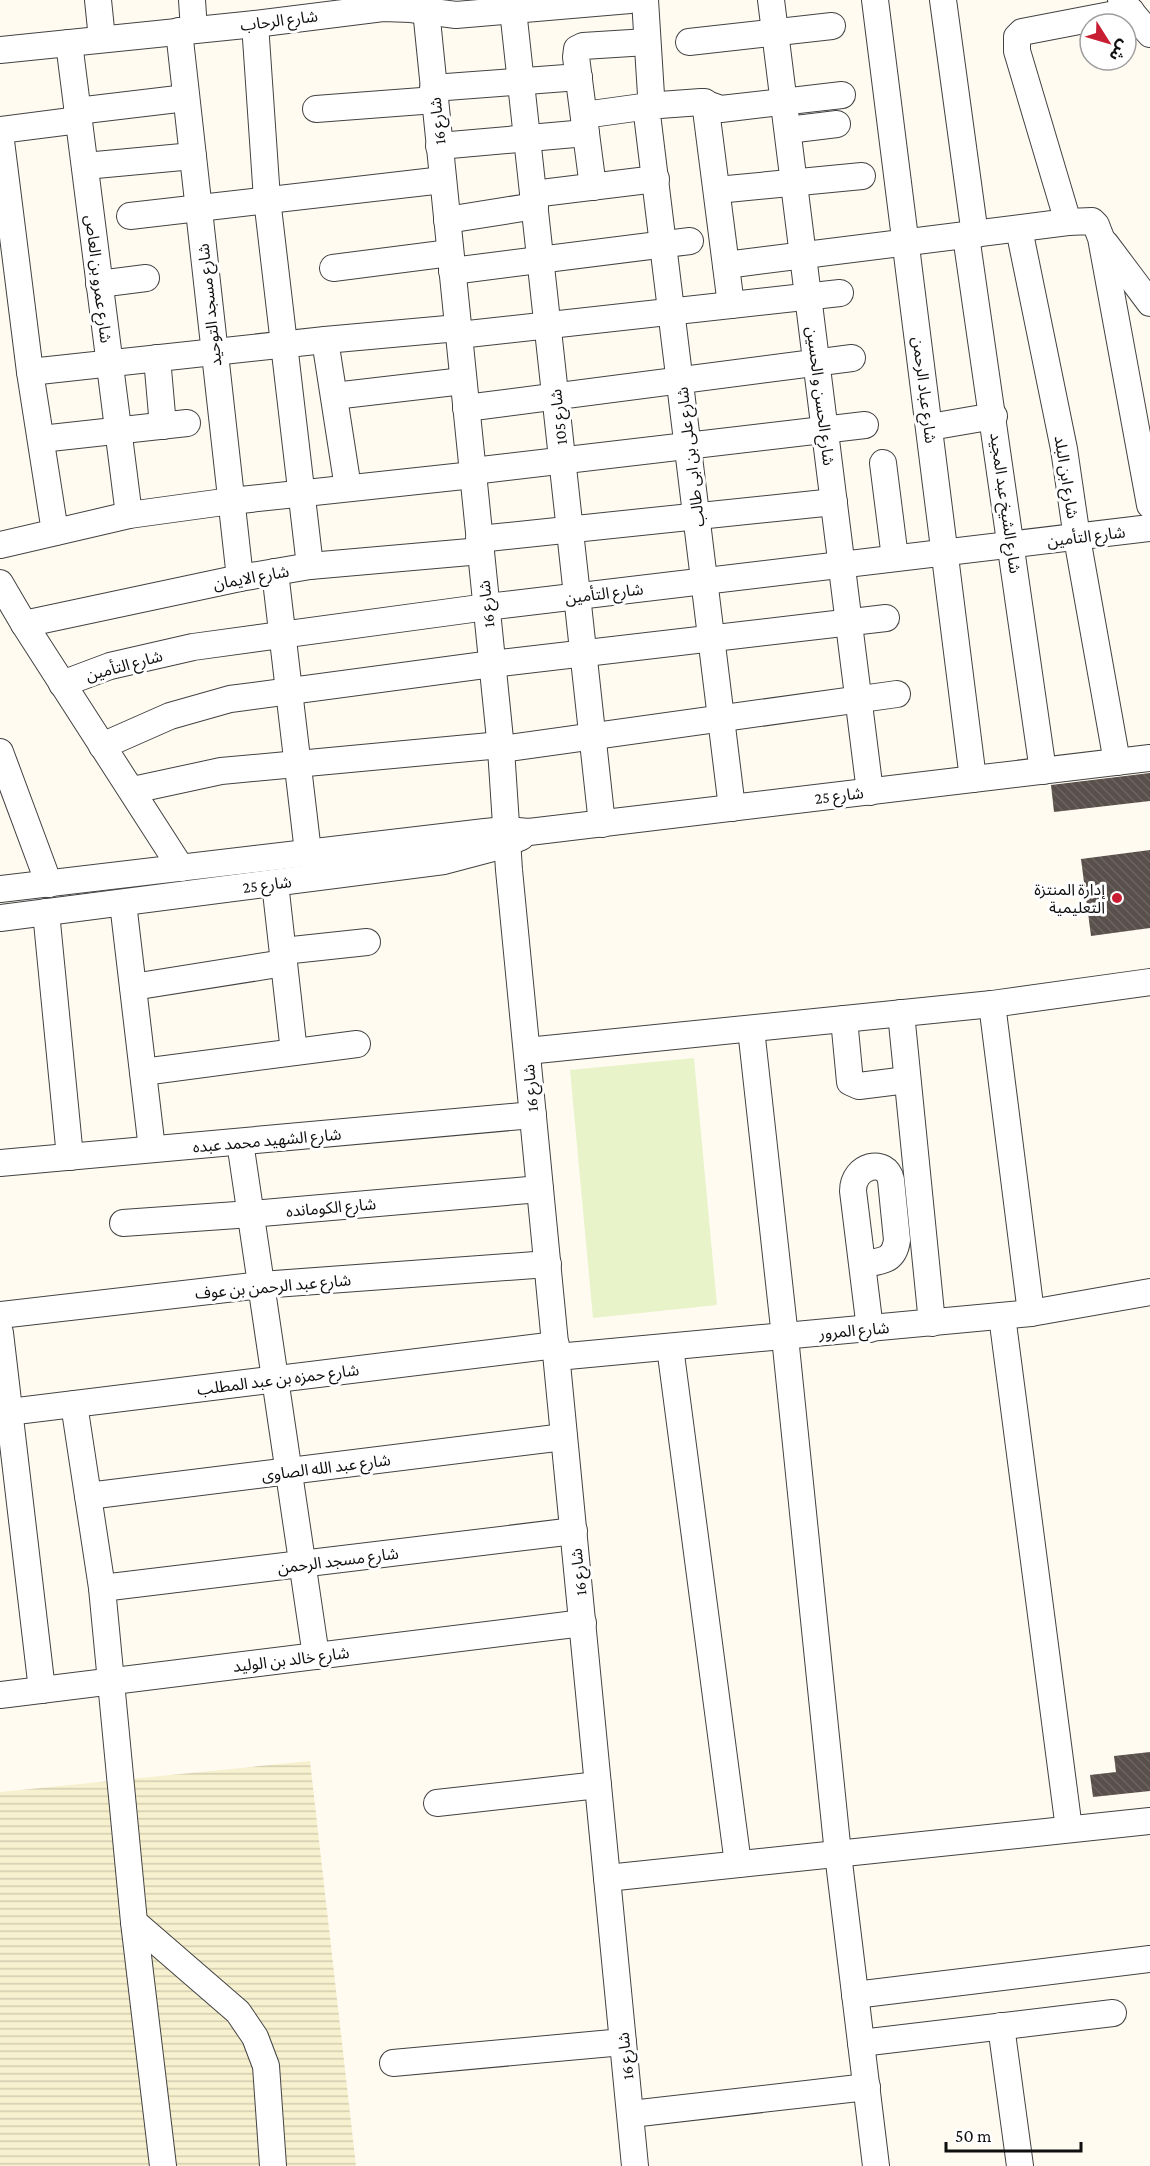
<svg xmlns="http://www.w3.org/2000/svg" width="1150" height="2166" viewBox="0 0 1150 2166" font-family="'Crimson Pro','Noto Sans Arabic',serif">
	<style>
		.farmland { fill: url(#farmland-rules) }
		.pitch { fill: #e8f3ca }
		.building { fill: url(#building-back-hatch) }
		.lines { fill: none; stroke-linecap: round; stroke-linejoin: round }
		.minor-casing { stroke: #424242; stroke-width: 28 }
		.minor { stroke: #fff; stroke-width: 26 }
		.poi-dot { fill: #c81e33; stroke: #fff; stroke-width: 2 }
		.labels { text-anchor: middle; stroke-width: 6; stroke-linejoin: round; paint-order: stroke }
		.street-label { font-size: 16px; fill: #0f0f0f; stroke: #fff }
		.poi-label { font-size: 16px; fill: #0f0f0f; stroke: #fff; text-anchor: end }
	</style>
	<defs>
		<pattern id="farmland-rules" width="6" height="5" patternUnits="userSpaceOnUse" patternTransform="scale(1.5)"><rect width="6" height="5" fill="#f7f1cf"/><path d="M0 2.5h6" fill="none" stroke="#d3cdb1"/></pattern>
		<pattern id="building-back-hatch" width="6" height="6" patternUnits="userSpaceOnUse" patternTransform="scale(1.5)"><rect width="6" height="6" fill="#594f4b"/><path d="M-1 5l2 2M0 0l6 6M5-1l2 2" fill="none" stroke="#6c6461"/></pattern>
	</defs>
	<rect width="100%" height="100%" fill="#fffbf1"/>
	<!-- farmland -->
	<polygon class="farmland" points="310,1761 356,2166 0,2166 0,1792"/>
	<!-- pitch -->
	<polygon class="pitch" points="694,1058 717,1305 593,1318 570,1070"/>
	<!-- building -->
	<g class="building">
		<polygon points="1150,773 1150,801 1054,812 1051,785"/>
		<polygon points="1150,850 1150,928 1091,936 1081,859"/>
		<polygon points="1150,1752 1150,1791 1093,1797 1090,1775 1116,1772 1114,1756"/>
	</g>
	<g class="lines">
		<!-- minor casing -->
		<g class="minor-casing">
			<g id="minor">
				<polyline points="98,0 102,39"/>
				<polyline points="192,0 194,30"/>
				<polyline points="425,0 501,749 509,870 635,2166"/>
				<polyline points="771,0 870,792"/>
				<polyline points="875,0 973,779"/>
				<polyline points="943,0 975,235"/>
				<polyline points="1121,0 1150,34"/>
				<polyline points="513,10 602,824"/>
				<polyline points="255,24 267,199 310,566"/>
				<polyline points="179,31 240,578"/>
				<polyline points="689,42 832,26"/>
				<polyline points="69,43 129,515"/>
				<polyline points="0,50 255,24 383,8 411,9 456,15 630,0"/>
				<polyline points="433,88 579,77"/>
				<polyline points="705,102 731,305"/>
				<polyline points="316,109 435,100"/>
				<polyline points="77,111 186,98"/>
				<polyline points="584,115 642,107 649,103 651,95 645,0"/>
				<polyline points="0,130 79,120"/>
				<polyline points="788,130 837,124"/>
				<polyline points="0,133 30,372 55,532"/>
				<polyline points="439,146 586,133"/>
				<polyline points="85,166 193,156"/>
				<polyline points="593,187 576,57 577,49 583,46 647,42"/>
				<polyline points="717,190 862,176"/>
				<polyline points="533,194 656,179"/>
				<polyline points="130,216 443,180"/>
				<polyline points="447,220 535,206"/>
				<polyline points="1068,222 1017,51 1017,37 1022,32 1131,11"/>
				<polyline points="1019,229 1064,449 1077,538 1117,762"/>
				<polyline points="966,236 1043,771"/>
				<polyline points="1105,243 1150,303"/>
				<polyline points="726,265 1068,222 1092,221 1096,225 1101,238 1150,505"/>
				<polyline points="333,268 450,253"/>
				<polyline points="452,271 690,241"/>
				<polyline points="99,284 146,278"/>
				<polyline points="459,335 840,293"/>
				<polyline points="325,340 348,488"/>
				<polyline points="157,358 163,426"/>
				<polyline points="30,372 325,340 458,328"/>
				<polyline points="334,396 463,381"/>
				<polyline points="466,408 852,358"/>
				<polyline points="930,427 994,416"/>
				<polyline points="41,439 187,423"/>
				<polyline points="883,463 895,558"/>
				<polyline points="473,471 865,425"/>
				<polyline points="479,539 834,502"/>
				<polyline points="0,545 129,515 231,501 473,475"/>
				<polyline points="275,572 308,852"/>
				<polyline points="0,583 24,624 181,868"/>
				<polyline points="24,624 240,578 310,566 481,551"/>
				<polyline points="62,684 110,666 193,647 487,607 1150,528"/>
				<polyline points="102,746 170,716 230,699 492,664 886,618"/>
				<polyline points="501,749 897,694"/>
				<polyline points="0,752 49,884"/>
				<polyline points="133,790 221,771 501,745"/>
				<polyline points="732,808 646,106 701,102 721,109 842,95"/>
				<polyline points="275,883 294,1052"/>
				<polyline points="0,889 485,832 506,830 529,832 1150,758"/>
				<polyline points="123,903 152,1149"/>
				<polyline points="46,912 70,1157"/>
				<polyline points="0,918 444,861 497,847 521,837"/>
				<polyline points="283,951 367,942"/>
				<polyline points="133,987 284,963"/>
				<polyline points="992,1004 1031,1313"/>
				<polyline points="901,1013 932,1323"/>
				<polyline points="844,1019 850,1082 859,1086 907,1080"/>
				<polyline points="751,1029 785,1337 838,1854 876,2166"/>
				<polyline points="527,1051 992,1004 1150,982"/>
				<polyline points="143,1072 357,1044"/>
				<polyline points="240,1142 316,1656"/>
				<polyline points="0,1163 533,1115"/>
				<polyline points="123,1223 251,1214 540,1189"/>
				<path d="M862,1264C881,1261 894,1262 897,1240L891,1180C886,1157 853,1165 853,1191L870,1329"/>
				<polyline points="0,1315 261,1285 548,1264"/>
				<polyline points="1002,1316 1069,1829"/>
				<polyline points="0,1333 42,1690"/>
				<polyline points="670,1347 738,1864"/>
				<polyline points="557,1357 1031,1313 1150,1292"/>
				<polyline points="74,1404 102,1588 134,1922 163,2166"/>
				<polyline points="0,1413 556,1345"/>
				<polyline points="88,1496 564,1437"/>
				<polyline points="102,1588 574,1531"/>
				<polyline points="0,1695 583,1623"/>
				<polyline points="437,1803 598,1785"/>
				<polyline points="607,1878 1150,1821"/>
				<polyline points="134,1922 238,2012 255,2037 266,2066 273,2166"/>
				<polyline points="855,1995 1150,1959"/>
				<polyline points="1001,2026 1020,2166"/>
				<polyline points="861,2043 1113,2013"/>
				<polyline points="393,2063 623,2042"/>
				<polyline points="631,2114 867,2087"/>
			</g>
		</g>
		<!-- minor -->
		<use href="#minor" class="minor"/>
	</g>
	<!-- markers -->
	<circle class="poi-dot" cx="1117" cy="898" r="6"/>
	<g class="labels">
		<!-- street labels -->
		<g class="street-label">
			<text transform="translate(279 20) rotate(-7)" y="6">شارع الرحاب</text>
			<text transform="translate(437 121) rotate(-96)" y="6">شارع 16</text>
			<text transform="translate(99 279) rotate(83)" y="6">شارع عمرو بن العاص</text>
			<text transform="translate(209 305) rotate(-96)" y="6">شارع مسجد التوحيد</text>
			<text transform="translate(925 390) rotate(83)" y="6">شارع عباد الرحمن</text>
			<text transform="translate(821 396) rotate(83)" y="6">شارع الحسن و الحسين</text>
			<text transform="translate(558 417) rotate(-96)" y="6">شارع 105</text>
			<text transform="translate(690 457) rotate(-97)" y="6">شارع على بن ابى طالب</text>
			<text transform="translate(1067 477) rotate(81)" y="6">شارع ابن البلد</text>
			<text transform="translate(1006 503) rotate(82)" y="6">شارع الشيخ عبد المجيد</text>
			<text transform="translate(1086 536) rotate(-7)" y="6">شارع التأمين</text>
			<text transform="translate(251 577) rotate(-10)" y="6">شارع الايمان</text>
			<text transform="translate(604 593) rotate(-7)" y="6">شارع التأمين</text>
			<text transform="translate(486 604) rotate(-96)" y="6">شارع 16</text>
			<text transform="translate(124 665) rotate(-15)" y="6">شارع التأمين</text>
			<text transform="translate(839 795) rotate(-7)" y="6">شارع 25</text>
			<text transform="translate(267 884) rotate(-7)" y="6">شارع 25</text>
			<text transform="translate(530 1088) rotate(-95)" y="6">شارع 16</text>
			<text transform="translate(267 1140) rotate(-5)" y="6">شارع الشهيد محمد عبده</text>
			<text transform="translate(331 1207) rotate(-5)" y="6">شارع الكومانده</text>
			<text transform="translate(273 1286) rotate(-5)" y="6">شارع عبد الرحمن بن عوف</text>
			<text transform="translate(854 1330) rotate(-5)" y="6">شارع المرور</text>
			<text transform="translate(278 1379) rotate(-7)" y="6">شارع حمزه بن عبد المطلب</text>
			<text transform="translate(326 1467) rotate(-7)" y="6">شارع عبد الله الصاوى</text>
			<text transform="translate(338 1560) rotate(-7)" y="6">شارع مسجد الرحمن</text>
			<text transform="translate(578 1572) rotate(-96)" y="6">شارع 16</text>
			<text transform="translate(291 1659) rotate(-7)" y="6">شارع خالد بن الوليد</text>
			<text transform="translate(625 2056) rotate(-96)" y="6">شارع 16</text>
		</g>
		<!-- poi labels -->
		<g class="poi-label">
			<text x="1105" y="895">إدارة المنتزة<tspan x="1105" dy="18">التعليمية</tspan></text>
		</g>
	</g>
	<!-- north arrow -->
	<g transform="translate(1108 42) rotate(127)"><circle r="28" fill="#ffffff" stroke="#9f9f9f" stroke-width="1.5"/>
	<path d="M0-4.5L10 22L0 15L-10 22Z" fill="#c81e33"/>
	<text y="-9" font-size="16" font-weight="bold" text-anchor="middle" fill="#0f0f0f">ش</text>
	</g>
	<!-- scale -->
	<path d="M946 2142v9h135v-9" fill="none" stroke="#0f0f0f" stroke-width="3"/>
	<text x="955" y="2142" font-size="18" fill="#0f0f0f" stroke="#ffffff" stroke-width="4.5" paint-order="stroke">50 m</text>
</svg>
